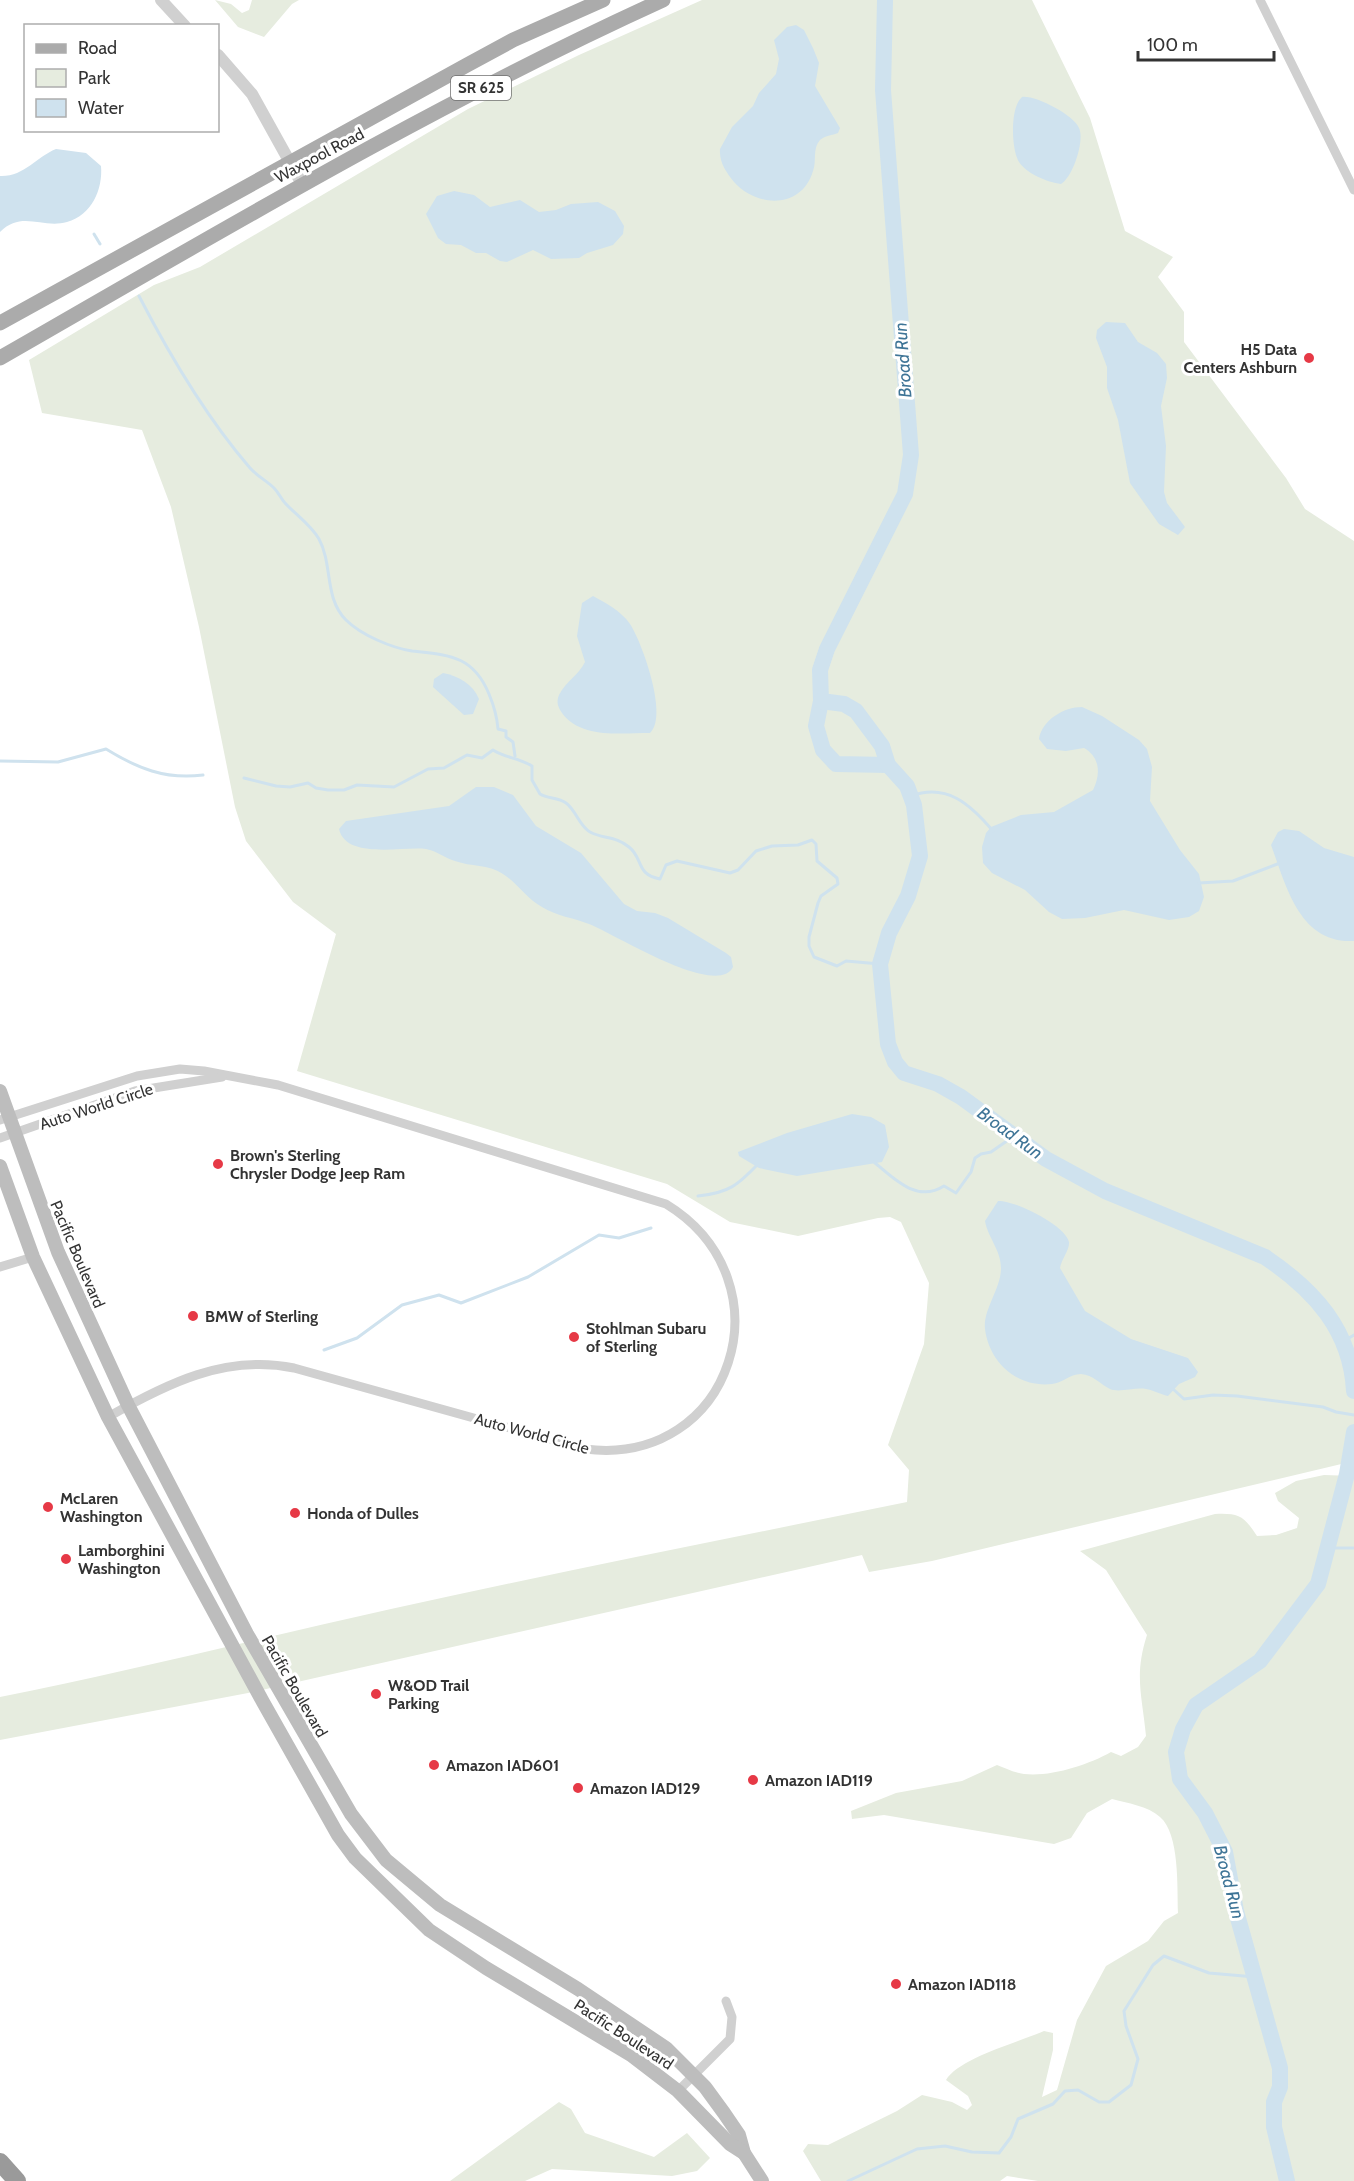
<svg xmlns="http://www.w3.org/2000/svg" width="1354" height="2181" viewBox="0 0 1354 2181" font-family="Cabin,sans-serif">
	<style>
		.green { fill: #e6ecdf }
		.water { fill: #cfe2ee }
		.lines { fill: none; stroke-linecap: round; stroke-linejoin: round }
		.stream { stroke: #cfe2ee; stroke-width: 3 }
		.river { stroke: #cfe2ee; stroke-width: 16 }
		.minor { stroke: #d0d0d0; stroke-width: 9 }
		.tertiary { stroke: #d0d0d0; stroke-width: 12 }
		.secondary { stroke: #bdbdbd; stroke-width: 14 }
		.primary { stroke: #ababab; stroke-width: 15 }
		.motorway { stroke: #9a9a9a; stroke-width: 18 }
		.poi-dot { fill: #e63946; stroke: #fff; stroke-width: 2 }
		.labels { text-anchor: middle; stroke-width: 6; stroke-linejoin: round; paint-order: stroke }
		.shield { fill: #fff; stroke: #707070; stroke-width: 1.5 }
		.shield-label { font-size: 15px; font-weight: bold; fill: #333 }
		.street-label { font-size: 16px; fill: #333; stroke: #fff }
		.poi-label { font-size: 16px; font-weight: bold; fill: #333; stroke: #fff; text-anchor: start }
		.water-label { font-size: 18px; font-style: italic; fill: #3f7597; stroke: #fff }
	</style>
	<rect width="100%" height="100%" fill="#fff"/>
	<!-- green -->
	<g class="green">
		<polygon points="215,0 231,4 242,13 249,10 252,0 299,0 292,4 264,37 238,27"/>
		<path d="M702,0H1032L1090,118L1125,231L1173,257L1158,277L1184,312V342L1286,478L1305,509L1354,541V1461L932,1561L869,1572L862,1555L248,1693L0,1740V1697C131,1671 261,1638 391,1609C563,1571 735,1537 907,1502L909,1470L888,1445L924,1344L929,1283L901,1222L890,1217L878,1218L798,1236L730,1222L667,1184L297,1071L336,934L293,902L246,841L235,807L199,627L171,507L142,430L42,413L29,360L154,285L200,267L468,109L579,55Z"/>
		<path d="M1324,1475L1354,1476V2181H1038L1007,2176L1000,2181H821L803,2151L808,2144L828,2145L897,2111L922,2095L952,2102L967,2110L972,2105L968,2096L946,2080C959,2058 1019,2042 1044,2031L1053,2033V2050L1042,2097L1057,2090L1077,2020L1106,1966L1148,1941L1164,1921L1178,1913C1177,1888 1180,1834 1160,1817C1148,1806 1127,1803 1112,1799L1087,1813L1071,1838L1054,1844L884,1815L852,1819L851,1811L896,1793L962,1781L997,1765C1005,1768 1015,1773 1024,1774C1051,1777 1088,1765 1111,1752L1121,1756L1138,1747L1146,1736C1142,1695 1134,1675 1147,1635L1106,1570L1080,1551L1215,1514C1239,1513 1244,1516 1257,1536L1276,1535L1297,1528L1299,1518L1278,1501L1275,1493L1296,1481Z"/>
		<polygon points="559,2102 571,2109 585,2133 654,2157 687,2133 710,2158 697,2171 672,2176 552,2169 525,2181 450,2181"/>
	</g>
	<!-- water -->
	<g class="water">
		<path d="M796,25L804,30L813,48L819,63L815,86L840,128L838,133C833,135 824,136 820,140C812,149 817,161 813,171C802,209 757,208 734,182C726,172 719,162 720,149L732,127L753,106L759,93L776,74L779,59L774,40L787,27Z"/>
		<path d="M1022,97C1035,95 1074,115 1079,128C1085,140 1073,177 1061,184C1047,182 1027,174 1019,162C1011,149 1010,107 1022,97Z"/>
		<path d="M56,149L86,153L101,166C103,189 92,215 67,222C42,229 22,210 0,232V176C24,177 36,157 56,149Z"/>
		<polygon points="454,191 474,195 490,207 520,200 539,212 556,210 571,204 598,202 615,211 624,226 623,234 613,245 587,253 579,258 551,259 533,250 507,262 500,261 486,253 476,253 461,245 446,244 438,238 426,214 437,196"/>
		<polygon points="1106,322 1125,323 1138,342 1157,353 1166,364 1167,378 1161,406 1166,446 1164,492 1167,503 1185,527 1178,535 1159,524 1130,483 1118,420 1107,388 1107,367 1096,338 1097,330"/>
		<path d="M593,596C606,603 621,611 630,624C642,642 669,717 650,733C621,733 581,739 562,713C558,707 556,702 559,695C565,682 579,675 585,662L577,636L582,603Z"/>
		<path d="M443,673C458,676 473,684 479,699L473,714L464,715L433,687L434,679Z"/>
		<path d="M1082,707L1102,716L1139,740L1147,749L1152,767L1150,801L1180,850L1199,874L1204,897L1199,911L1189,917L1169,920L1124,910L1085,918L1062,919L1049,912L1025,890L992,873L983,863L982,847L986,833L991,827L1021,815L1054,812L1093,790C1101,774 1100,757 1084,748L1066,751L1047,749L1039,739C1042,720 1064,707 1082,707Z"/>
		<path d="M476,787H494L513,795L536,826L581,853L624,904L637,911L655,913L668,918L726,953L731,957L733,967C717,999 613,933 589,924C574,918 556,916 542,907C527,899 517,883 503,874C488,864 471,867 455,861C445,858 437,851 426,849C403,846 346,860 339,829L346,821L449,806Z"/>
		<path d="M1284,829L1299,831L1324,848L1354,857V941C1299,944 1286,885 1271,845L1278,832Z"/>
		<polygon points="852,1114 871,1117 885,1125 889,1147 882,1162 797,1176 759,1168 739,1156 738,1152 787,1133"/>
		<path d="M998,1201C1014,1200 1065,1225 1069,1242C1070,1249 1061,1260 1060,1268L1085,1311L1131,1339L1188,1358L1198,1372L1195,1377L1179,1384L1168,1396C1160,1394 1153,1390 1146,1389C1135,1387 1119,1393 1110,1389C1100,1384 1093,1375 1081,1374C1069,1374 1063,1383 1052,1384C1017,1388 989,1362 985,1329C983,1309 1001,1289 1001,1268C1001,1250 988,1238 985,1221Z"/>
	</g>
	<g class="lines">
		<!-- stream -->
		<g class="stream">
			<polyline points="94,234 100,244"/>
			<path d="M139,296C170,356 206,417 250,468C257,476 267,481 274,488C279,493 281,499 285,503C296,515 311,525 319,539C333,565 324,598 346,620C361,635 392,648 412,651C448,655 473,655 489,694C494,706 497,716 498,729L506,731V737L513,742L515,756"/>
			<path d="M0,761L58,762L106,749C137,768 165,780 203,775"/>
			<path d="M244,778L276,786L290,787L308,783L316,788L328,790H344L357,785L394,787L428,769L444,768L467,755L482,758L493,750C505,758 517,757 532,766V780L540,794C548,799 558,797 566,803C576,810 579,826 590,832C603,839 616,836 629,847C644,859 635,874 660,879L666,865L677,861L730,873L738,870L756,851L772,846L798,845L812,840L816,844L817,861L837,878L838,884L821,896L818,903L809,937V946L814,957L837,966L846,961L880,964"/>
			<path d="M911,796C947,783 970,804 993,831"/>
			<polyline points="1199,883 1233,881 1280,863"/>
			<path d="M874,1162C894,1179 917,1203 944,1186L956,1193L971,1172L975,1158L981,1154L991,1152L1014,1136"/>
			<path d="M698,1196C729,1193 738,1185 759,1163"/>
			<polyline points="1342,1342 1354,1335"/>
			<polyline points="324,1350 357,1338 402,1305 439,1295 461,1303 528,1277 599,1235 619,1238 651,1228"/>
			<polyline points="1173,1389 1184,1399 1213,1395 1237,1396 1323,1407 1336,1412 1354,1415"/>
			<polyline points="1328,1548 1354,1548"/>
			<polyline points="848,2181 917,2149 945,2146 972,2152 999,2153 1011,2137 1018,2119 1053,2104 1065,2091 1078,2090 1099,2102 1109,2102 1131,2085 1138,2059 1126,2026 1124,2011 1153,1965 1164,1956 1209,1973 1255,1977"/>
		</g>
		<!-- river -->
		<g class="river">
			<polyline points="885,0 883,90 911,455 905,494 827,649 820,670 821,701 816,726 823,750 836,764 888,765"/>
			<path d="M821,701L844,704L856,711L882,746L888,765L907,786L914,805L920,856L908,896L889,933L880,964L888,1044L895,1062L904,1073L938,1084L961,1097L1046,1159L1105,1191L1265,1257C1314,1290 1351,1330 1354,1391"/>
			<polyline points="1287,2181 1274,2127 1274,2102 1280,2087 1280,2068 1236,1911 1225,1852 1205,1813 1180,1779 1176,1752 1183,1729 1196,1705 1260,1661 1318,1584 1347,1474 1354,1432"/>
		</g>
		<!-- minor -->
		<g class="minor">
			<polyline points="1260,0 1354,190"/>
			<path d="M0,1120L137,1076L180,1069L204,1071L278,1085L666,1204C792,1281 733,1468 585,1449L294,1368C225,1354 166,1384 108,1417"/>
			<polyline points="0,1138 135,1091 222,1077"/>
			<polyline points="0,1267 33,1257"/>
			<polyline points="678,2091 730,2039 732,2017 726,2001"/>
		</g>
		<!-- tertiary -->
		<g class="tertiary">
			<polyline points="161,0 185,26"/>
			<polyline points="218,55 252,94 302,184"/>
		</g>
		<!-- secondary -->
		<g class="secondary">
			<polyline points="0,1091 58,1252 128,1405 247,1634 351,1814 386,1860 440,1905 578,1989 666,2048 705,2087 724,2113 739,2135 744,2153 762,2181"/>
			<polyline points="0,1166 33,1257 108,1417 263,1702 338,1835 355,1858 429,1930 486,1968 631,2055 678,2091 730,2144 744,2153"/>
		</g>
		<!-- primary -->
		<g class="primary">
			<polyline points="0,323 467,65 513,40 603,0"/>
			<path d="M0,358C218,233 434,104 663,0"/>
		</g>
		<!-- motorway -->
		<polyline class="motorway" points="0,2162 17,2181"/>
	</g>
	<!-- markers -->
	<g class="poi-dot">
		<circle cx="1309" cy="358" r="6"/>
		<circle cx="218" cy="1164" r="6"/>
		<circle cx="193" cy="1316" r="6"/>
		<circle cx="574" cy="1337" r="6"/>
		<circle cx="48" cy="1507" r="6"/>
		<circle cx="295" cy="1513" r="6"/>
		<circle cx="66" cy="1559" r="6"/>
		<circle cx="376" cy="1694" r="6"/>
		<circle cx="434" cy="1765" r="6"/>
		<circle cx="753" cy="1780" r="6"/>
		<circle cx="578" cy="1788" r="6"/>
		<circle cx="896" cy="1984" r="6"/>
	</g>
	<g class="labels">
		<!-- shield labels -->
		<rect class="shield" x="451" y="76" width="60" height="24" rx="4.5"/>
		<g class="shield-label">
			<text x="481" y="93">SR 625</text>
		</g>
		<!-- street labels -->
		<g class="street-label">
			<text transform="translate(319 155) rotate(-28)" y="6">Waxpool Road</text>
			<text transform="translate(96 1106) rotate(-18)" y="6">Auto World Circle</text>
			<text transform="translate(78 1254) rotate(67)" y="6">Pacific Boulevard</text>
			<text transform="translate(532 1433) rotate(15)" y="6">Auto World Circle</text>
			<text transform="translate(295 1686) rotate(60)" y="6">Pacific Boulevard</text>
			<text transform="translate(624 2034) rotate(33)" y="6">Pacific Boulevard</text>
		</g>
		<!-- poi labels -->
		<g class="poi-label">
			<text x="1297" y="355" text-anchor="end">H5 Data<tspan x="1297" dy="18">Centers Ashburn</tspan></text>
			<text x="230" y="1161">Brown's Sterling<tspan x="230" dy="18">Chrysler Dodge Jeep Ram</tspan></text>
			<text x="205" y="1322">BMW of Sterling</text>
			<text x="586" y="1334">Stohlman Subaru<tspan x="586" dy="18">of Sterling</tspan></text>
			<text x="60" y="1504">McLaren<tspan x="60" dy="18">Washington</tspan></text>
			<text x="307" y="1519">Honda of Dulles</text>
			<text x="78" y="1556">Lamborghini<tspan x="78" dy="18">Washington</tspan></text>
			<text x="388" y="1691">W&amp;OD Trail<tspan x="388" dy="18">Parking</tspan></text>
			<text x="446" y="1771">Amazon IAD601</text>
			<text x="765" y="1786">Amazon IAD119</text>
			<text x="590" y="1794">Amazon IAD129</text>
			<text x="908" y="1990">Amazon IAD118</text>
		</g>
		<!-- water labels -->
		<g class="water-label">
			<text transform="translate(903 360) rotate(-94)" y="6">Broad Run</text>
			<text transform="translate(1010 1133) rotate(36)" y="6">Broad Run</text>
			<text transform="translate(1229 1882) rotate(75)" y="6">Broad Run</text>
		</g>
	</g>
	<!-- legend -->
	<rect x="24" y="24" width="195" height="108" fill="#ffffff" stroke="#adadad" stroke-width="1.5"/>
	<rect x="36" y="44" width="30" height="9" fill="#ababab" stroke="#adadad" stroke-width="1.5"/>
	<text x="78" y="54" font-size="18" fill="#333333">Road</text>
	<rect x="36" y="69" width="30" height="18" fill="#e6ecdf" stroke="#adadad" stroke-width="1.5"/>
	<text x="78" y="84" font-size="18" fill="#333333">Park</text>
	<rect x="36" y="99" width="30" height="18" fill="#cfe2ee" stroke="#adadad" stroke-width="1.5"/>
	<text x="78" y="114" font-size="18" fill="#333333">Water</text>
	<!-- scale -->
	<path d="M1138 51v9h136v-9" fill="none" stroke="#333333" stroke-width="3"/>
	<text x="1147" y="51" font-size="18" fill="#333333" stroke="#ffffff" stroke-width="4.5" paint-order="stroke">100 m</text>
</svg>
